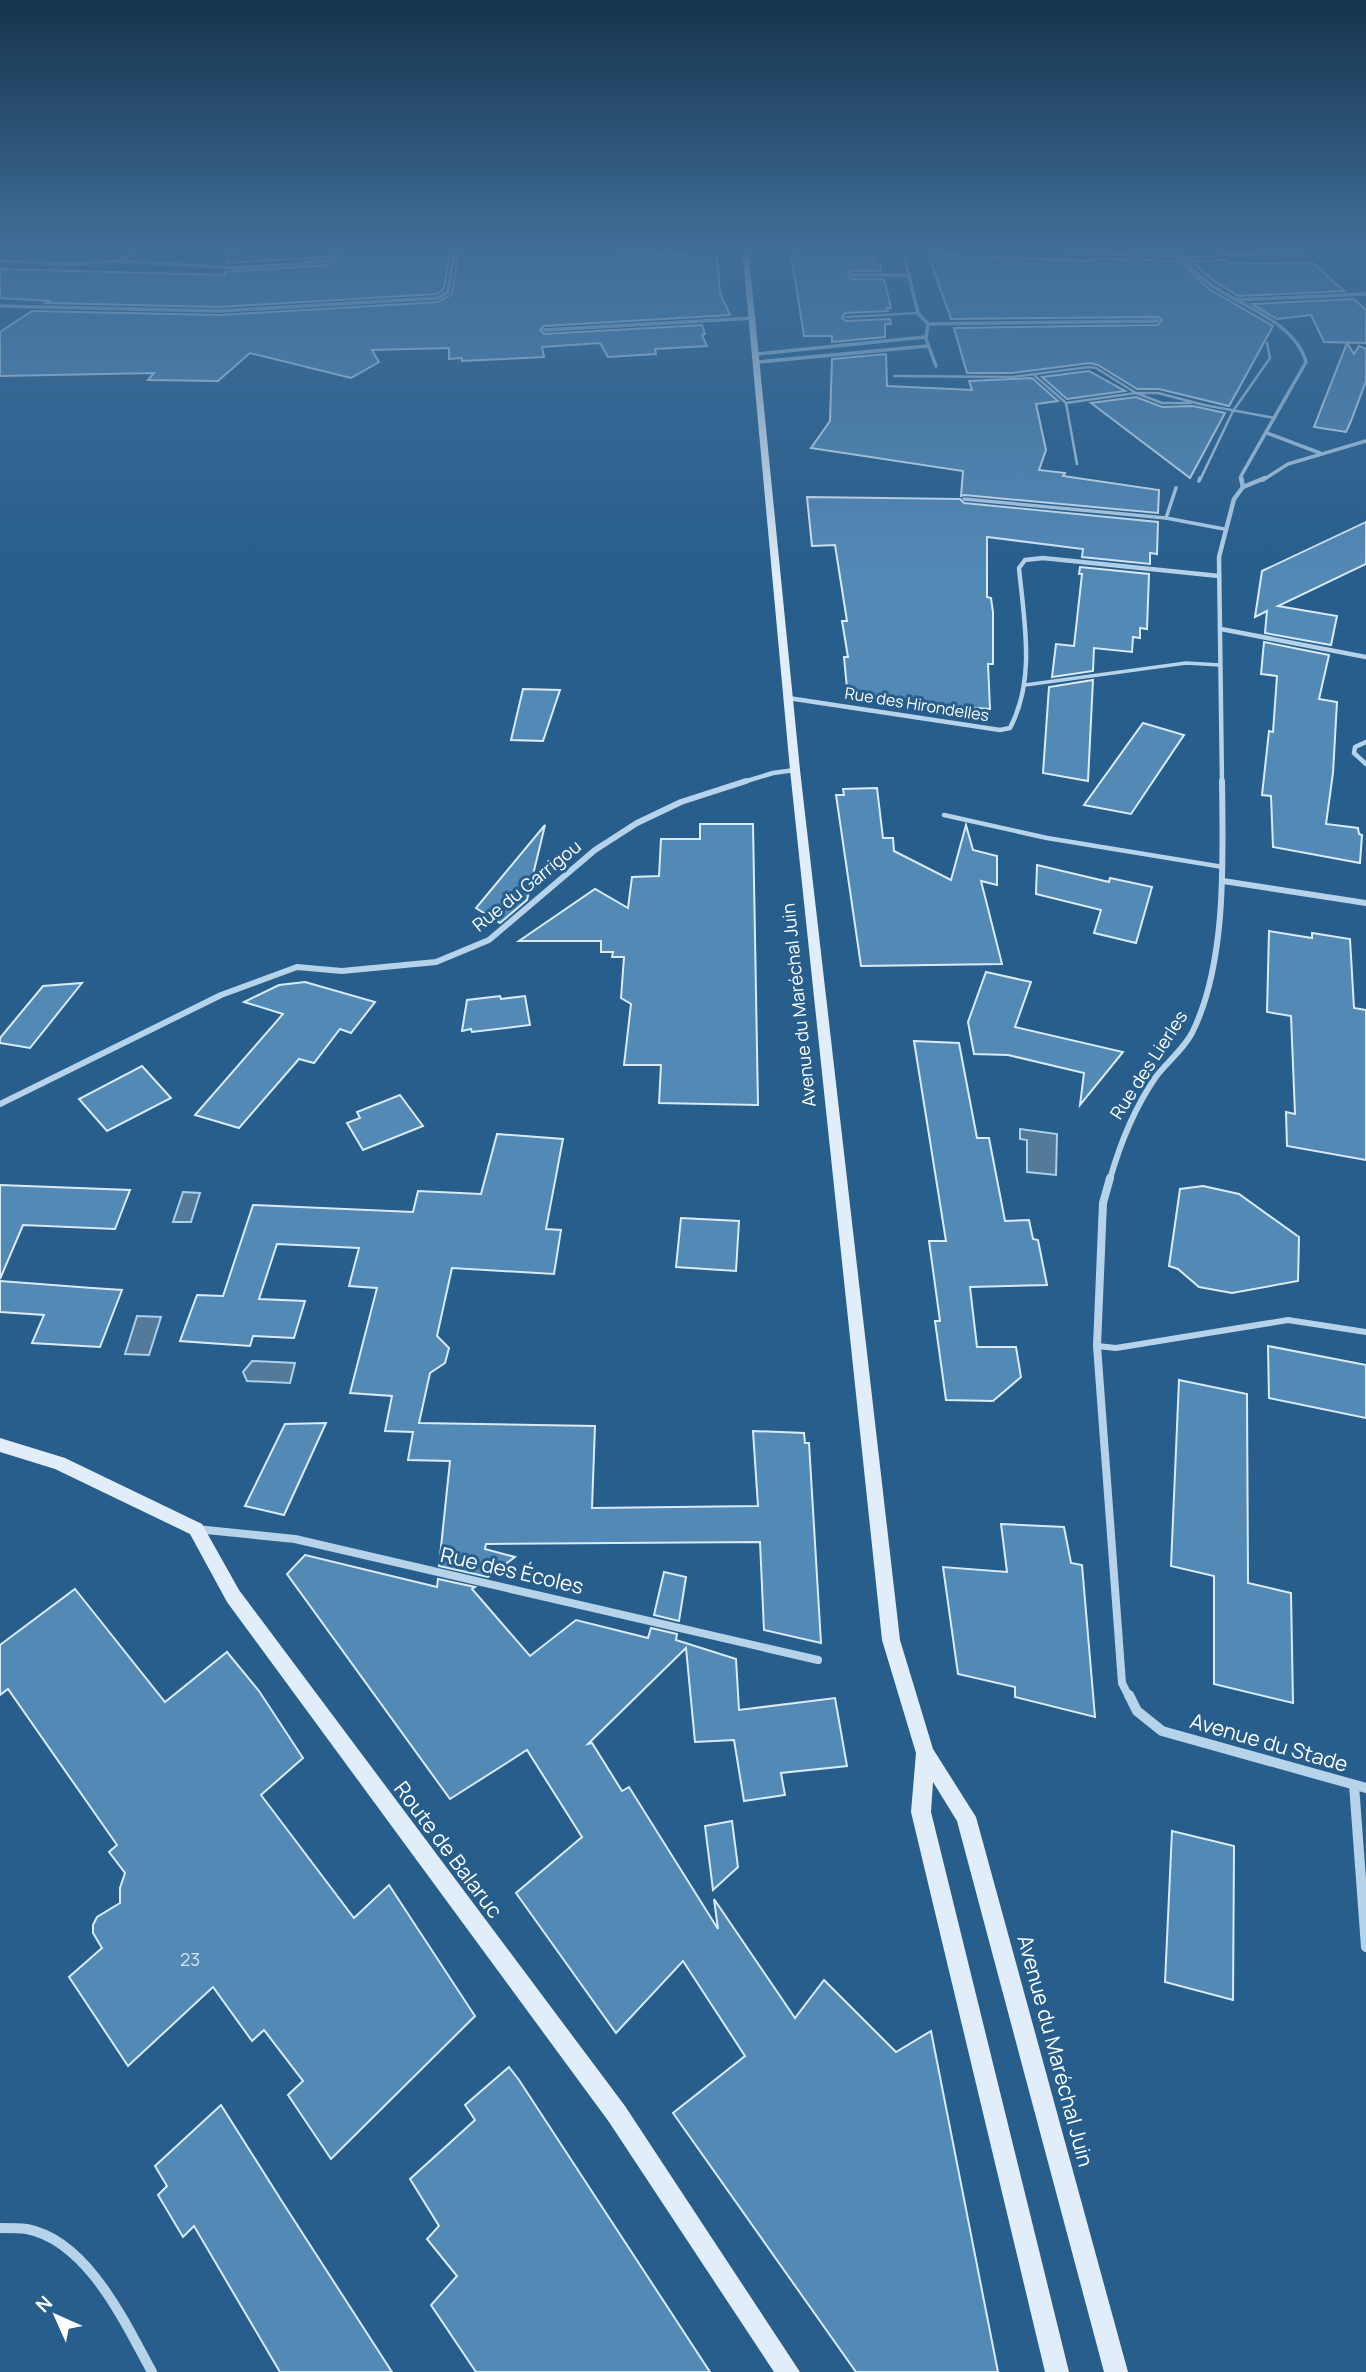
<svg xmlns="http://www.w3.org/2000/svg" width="1366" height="2372" viewBox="0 0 1366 2372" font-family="Manrope,sans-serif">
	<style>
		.water { fill: #547a99; stroke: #abcfeb; stroke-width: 2 }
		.building { fill: #5389b5; stroke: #daebf8; stroke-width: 2 }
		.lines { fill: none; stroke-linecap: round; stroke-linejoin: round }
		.lane-far3 { stroke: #b6d3ea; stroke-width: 2.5 }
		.lane-far2 { stroke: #b6d3ea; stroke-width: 3.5 }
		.lane-far1 { stroke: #b6d3ea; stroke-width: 4.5 }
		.lane { stroke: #b6d3ea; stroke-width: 6 }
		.street-far4 { stroke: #b6d3ea; stroke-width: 3.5 }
		.street-far3 { stroke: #b6d3ea; stroke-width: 4.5 }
		.street-far2 { stroke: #b6d3ea; stroke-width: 6 }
		.street-far1 { stroke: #b6d3ea; stroke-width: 8 }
		.street { stroke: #b6d3ea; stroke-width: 10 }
		.secondary { fill: #e1eef9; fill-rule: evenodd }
		.labels { text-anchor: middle; stroke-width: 6; stroke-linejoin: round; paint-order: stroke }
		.far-street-label { font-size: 16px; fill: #fff; stroke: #275e8c }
		.street-label { font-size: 18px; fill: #fff; stroke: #275e8c }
		.near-number-label { font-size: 18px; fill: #d4e2ec }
		.near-street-label { font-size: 21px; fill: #fff; stroke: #275e8c }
	</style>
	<rect width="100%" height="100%" fill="#275e8c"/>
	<!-- water -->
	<g class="water">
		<polygon points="1020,1129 1057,1134 1056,1175 1027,1172 1027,1140 1020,1139"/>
		<polygon points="183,1192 200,1193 191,1222 173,1222"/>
		<polygon points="137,1316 161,1317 149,1355 125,1354"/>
		<polygon points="252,1361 295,1363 290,1383 247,1381 243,1372"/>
	</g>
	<!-- building -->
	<g class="building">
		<polygon points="356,247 451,247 444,289 437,294 219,307 46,303 49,301 0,298 0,269 225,275 225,272 330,265 334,263 338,249"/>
		<polygon points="459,247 618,247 618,254 687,255 687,247 716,247 720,293 730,315 544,326 540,330 544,334 702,325 705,334 702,335 707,346 655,349 656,354 608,357 600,343 542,347 544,357 462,361 462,358 449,359 449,348 372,350 379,362 351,378 250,353 218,381 148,380 154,373 0,376 0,332 32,311 219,315 438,302 452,294"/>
		<polygon points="799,247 859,247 867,257 873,257 875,265 880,264 881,271 851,271 848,277 852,279 884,279 891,308 887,308 888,311 845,313 842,318 846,321 890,319 891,324 885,324 885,337 832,342 832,336 804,336 791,254 800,254"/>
		<polygon points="1094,247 1168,247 1171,252 1093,249"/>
		<polygon points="307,249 329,249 327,257 227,263 228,252"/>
		<polygon points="928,254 1044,259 1092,261 1092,258 1179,261 1209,289 1273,326 1229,406 1159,389 1137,389 1098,365 1090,363 1012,373 967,373 954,328 1158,325 1162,320 1158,317 951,319"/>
		<polygon points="1226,260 1230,264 1313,263 1344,291 1238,296 1214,281 1190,261"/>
		<polygon points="1354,299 1366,310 1366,343 1324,342 1311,315 1277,319 1252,304"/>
		<polygon points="1347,343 1354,354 1359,346 1366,349 1366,381 1351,421 1346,432 1314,427"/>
		<polygon points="886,354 887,386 972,390 969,381 1032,378 1058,401 1036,404 1046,450 1039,470 1065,473 1063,476 1159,490 1158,513 964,495 961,496 963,471 811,448 830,421 832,359"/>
		<polygon points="1089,371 1125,391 1067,399 1042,377"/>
		<polygon points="1136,397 1162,407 1193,406 1225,413 1190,478 1091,403"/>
		<polygon points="807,497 960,499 964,503 1158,522 1157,554 1150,553 1150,564 1082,557 1083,549 987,537 987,597 991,598 993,612 993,664 988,664 990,709 848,699 844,657 848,657 842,621 847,621 835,545 812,546"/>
		<polygon points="1366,522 1366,564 1278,606 1337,616 1331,645 1265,633 1267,611 1255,617 1262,571"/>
		<polygon points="1080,567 1149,574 1147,629 1140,628 1140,638 1133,637 1132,652 1094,648 1093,671 1052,677 1056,644 1074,646 1082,574 1079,574"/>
		<polygon points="1264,642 1329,655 1319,699 1337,702 1333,773 1326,824 1358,828 1359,834 1362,835 1360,863 1273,847 1271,796 1262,795 1269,731 1273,732 1277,676 1261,674"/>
		<polygon points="1093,680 1088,781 1043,773 1049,687"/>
		<polygon points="523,689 560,690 543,741 511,740"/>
		<polygon points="1143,723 1184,735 1131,814 1084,805"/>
		<polygon points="877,788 883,838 893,838 894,851 951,880 966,825 973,850 997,856 997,885 981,881 1002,964 861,966 836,795 844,795 843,789"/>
		<polygon points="700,824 753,824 758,1105 659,1103 661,1065 624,1065 631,1004 621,998 624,957 612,957 613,952 601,952 601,941 519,941 595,889 628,908 632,877 659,876 661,839 700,839"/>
		<polygon points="545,825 527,900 500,923 476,908"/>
		<polygon points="1037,865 1109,882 1110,878 1152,887 1136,943 1094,933 1101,910 1036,894"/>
		<polygon points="1269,931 1312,938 1312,933 1350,939 1354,1008 1366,1010 1366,1160 1287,1146 1286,1112 1295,1114 1291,1016 1267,1012"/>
		<polygon points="986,972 1031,982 1015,1027 1123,1052 1080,1105 1084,1073 1008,1055 974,1054 968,1022"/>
		<polygon points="305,982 375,1002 351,1033 340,1029 314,1063 299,1059 239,1128 195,1115 283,1014 244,1002 279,985"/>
		<polygon points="82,983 30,1048 0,1043 0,1038 43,986"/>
		<polygon points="500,996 501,999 525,996 530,1025 472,1032 471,1029 462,1031 467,1000"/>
		<polygon points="914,1041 959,1043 977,1138 989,1138 1005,1221 1029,1220 1033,1239 1038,1240 1047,1285 970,1287 977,1347 1016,1347 1021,1377 993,1401 946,1400 935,1321 940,1321 929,1241 946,1241"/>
		<polygon points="142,1066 171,1098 107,1131 79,1099"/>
		<polygon points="400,1095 423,1126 363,1150 347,1123 360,1118 357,1112"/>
		<polygon points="497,1134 563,1139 546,1229 561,1230 554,1274 452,1268 437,1336 449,1348 445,1363 430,1373 419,1423 595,1426 592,1508 758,1506 753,1431 804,1433 805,1443 809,1443 821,1643 764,1630 760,1542 486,1544 485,1549 515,1557 488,1577 439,1566 450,1461 408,1460 413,1432 385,1431 392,1396 350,1393 377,1288 349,1286 359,1248 277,1244 259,1299 305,1301 294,1338 253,1336 250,1346 180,1341 197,1295 223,1296 253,1205 413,1212 418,1191 481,1194"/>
		<polygon points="0,1185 130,1190 115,1229 23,1225 0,1279"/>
		<polygon points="1203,1186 1239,1194 1299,1237 1298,1281 1232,1293 1199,1287 1178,1269 1169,1266 1180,1189"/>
		<polygon points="681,1218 739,1221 736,1271 676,1267"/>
		<polygon points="0,1281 92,1288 122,1290 100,1347 32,1343 44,1315 0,1312"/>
		<polygon points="1268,1346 1366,1365 1366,1418 1269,1398"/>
		<polygon points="1179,1380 1247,1394 1248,1583 1291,1593 1293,1703 1214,1684 1214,1576 1171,1566"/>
		<polygon points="326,1423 284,1515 245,1506 285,1424"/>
		<polygon points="1001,1524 1064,1527 1071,1563 1082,1565 1095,1717 1015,1697 1015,1687 958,1674 943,1567 1007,1572"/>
		<polygon points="305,1555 437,1587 438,1579 475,1587 472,1589 530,1656 576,1620 648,1638 651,1628 677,1634 676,1640 736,1659 739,1710 835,1698 847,1766 781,1773 785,1795 744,1801 734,1740 695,1742 686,1648 588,1744 592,1743 622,1791 629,1787 718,1929 714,1899 795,2018 824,1980 896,2052 931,2031 998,2372 856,2372 673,2113 745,2056 683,1961 616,2033 516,1893 582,1837 527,1750 450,1799 287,1574"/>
		<polygon points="664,1572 686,1577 679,1621 654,1615"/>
		<polygon points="75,1589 165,1702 227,1652 259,1691 303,1758 261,1795 354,1918 389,1885 475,2016 331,2159 288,2095 303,2081 264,2030 252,2041 213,1987 128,2066 69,1977 102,1948 93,1933 93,1925 97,1917 120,1903 120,1888 125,1873 109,1852 117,1845 8,1689 0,1695 0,1645"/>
		<polygon points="732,1821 738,1867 713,1890 705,1826"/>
		<polygon points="1172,1831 1234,1846 1233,2000 1165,1982"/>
		<polygon points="509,2067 519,2080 710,2372 476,2372 431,2305 457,2276 427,2239 439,2226 410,2179 475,2120 465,2105"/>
		<polygon points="221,2105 283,2203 392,2372 280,2372 194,2226 183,2237 158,2195 167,2186 155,2166"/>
	</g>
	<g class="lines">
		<!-- lane-far3 -->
		<g class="lane-far3">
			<polyline points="846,317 918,313"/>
			<polyline points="1034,375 1066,403 1077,464"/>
			<polyline points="894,376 1012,377 1089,367 1096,368 1136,393 1066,403"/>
			<polyline points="1191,403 1162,403 1136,393 1158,393 1204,405 1275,418"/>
			<polyline points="1200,480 1233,411 1270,358 1267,343"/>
		</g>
		<!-- lane-far2 -->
		<g class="lane-far2">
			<polyline points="1199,481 1200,478"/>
			<polyline points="964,499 1166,518 1176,488"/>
			<polyline points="1166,518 1224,529"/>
			<polyline points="1025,685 1186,663 1220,665"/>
		</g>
		<!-- lane-far1 -->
		<polyline class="lane-far1" points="944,815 1047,838 1223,867"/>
		<!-- lane -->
		<polyline class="lane" points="1097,1346 1116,1348 1288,1320 1366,1332"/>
		<!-- street-far4 -->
		<g class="street-far4">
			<polyline points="902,247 918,313 928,324 926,339 936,366"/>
			<polyline points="940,247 1179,257 1366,250"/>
			<path d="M1172,247C1184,261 1196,274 1211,285C1243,307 1295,322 1306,362L1241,476L1242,480"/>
			<polyline points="0,261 72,264 116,261 237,268 330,261 334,247"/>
			<polyline points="117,261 138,251 158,247"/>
			<polyline points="852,275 909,275"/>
			<polyline points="1236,300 1366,294"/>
			<polyline points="0,306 219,311 438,298 448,292 455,247"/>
			<polyline points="928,324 1158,321"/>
			<polyline points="544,330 754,318"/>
			<polyline points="757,354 925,337"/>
			<polyline points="758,362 928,346"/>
			<polyline points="1267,433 1320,453"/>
			<polyline points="1263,480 1288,464 1366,441"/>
		</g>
		<!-- street-far3 -->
		<g class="street-far3">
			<polyline points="1241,478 1243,487"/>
			<polyline points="1243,487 1265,478"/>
			<polyline points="1221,629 1366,657"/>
			<path d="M788,698L1000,730L1010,728C1036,679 1024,621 1019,568L1025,560L1043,558L1219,576"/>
			<polyline points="1366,742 1355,747 1354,753 1366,764"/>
			<polyline points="740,783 773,773 795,770"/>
			<polyline points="1222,783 1219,557 1234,499 1243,487"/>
		</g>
		<!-- street-far2 -->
		<g class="street-far2">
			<polyline points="1223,881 1366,903"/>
			<polyline points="0,1104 221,995 297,967 342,971 436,962 489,940 595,850 637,823 681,802 746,781"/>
			<path d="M1110,1179C1120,1144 1134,1109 1155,1078C1166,1063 1183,1050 1192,1033C1227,963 1223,859 1222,781"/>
		</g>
		<!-- street-far1 -->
		<g class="street-far1">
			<polyline points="1110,1178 1103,1203 1097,1346 1122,1683 1129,1697"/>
			<polyline points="196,1529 295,1539 818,1660"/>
		</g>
		<!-- street -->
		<g class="street">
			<polyline points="1129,1695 1137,1711 1162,1731 1366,1788"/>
			<polyline points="1354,1785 1366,1947"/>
			<path d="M0,2228C9,2228 18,2228 27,2229C88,2241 125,2323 152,2372"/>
		</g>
		<!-- secondary -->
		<g class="secondary">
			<polygon points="742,247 748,247 800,770 900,1640 933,1749 976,1817 1128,2372 1104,2372 957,1821 933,1782 931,1812 1069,2372 1045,2372 911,1812 916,1753 882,1640 790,770"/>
			<polygon points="0,1438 65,1458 202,1524 239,1590 625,2106 800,2372 774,2372 609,2122 227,1602 190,1534 55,1469 0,1452"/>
		</g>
	</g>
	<!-- sky -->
	<linearGradient id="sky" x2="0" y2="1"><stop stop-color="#15344d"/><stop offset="0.43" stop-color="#416e99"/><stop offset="1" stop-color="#416e99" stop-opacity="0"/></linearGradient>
	<rect width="1366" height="579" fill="url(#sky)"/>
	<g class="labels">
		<!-- far-street labels -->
		<g class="far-street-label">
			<text transform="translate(917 704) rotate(9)" y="6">Rue des Hirondelles</text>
		</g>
		<!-- street labels -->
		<g class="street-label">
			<text transform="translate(527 886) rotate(-39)" y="6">Rue du Garrigou</text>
			<text transform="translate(799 1005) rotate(-96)" y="6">Avenue du Maréchal Juin</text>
			<text transform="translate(1149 1065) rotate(-57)" y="6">Rue des Lierles</text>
		</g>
		<!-- near-number labels -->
		<g class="near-number-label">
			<text x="190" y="1966">23</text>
		</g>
		<!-- near-street labels -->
		<g class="near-street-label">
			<text transform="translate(512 1571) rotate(13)" y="7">Rue des Écoles</text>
			<text transform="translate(1269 1743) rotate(16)" y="7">Avenue du Stade</text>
			<text transform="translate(448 1850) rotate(53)" y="7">Route de Balaruc</text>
			<text transform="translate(1055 2051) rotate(75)" y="7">Avenue du Maréchal Juin</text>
		</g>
	</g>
	<!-- north arrow -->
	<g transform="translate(56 2316) rotate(315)" stroke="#275e8c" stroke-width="5" paint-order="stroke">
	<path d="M0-5L12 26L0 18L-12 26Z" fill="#ffffff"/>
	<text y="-10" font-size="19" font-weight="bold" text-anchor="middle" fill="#ffffff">N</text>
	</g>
</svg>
